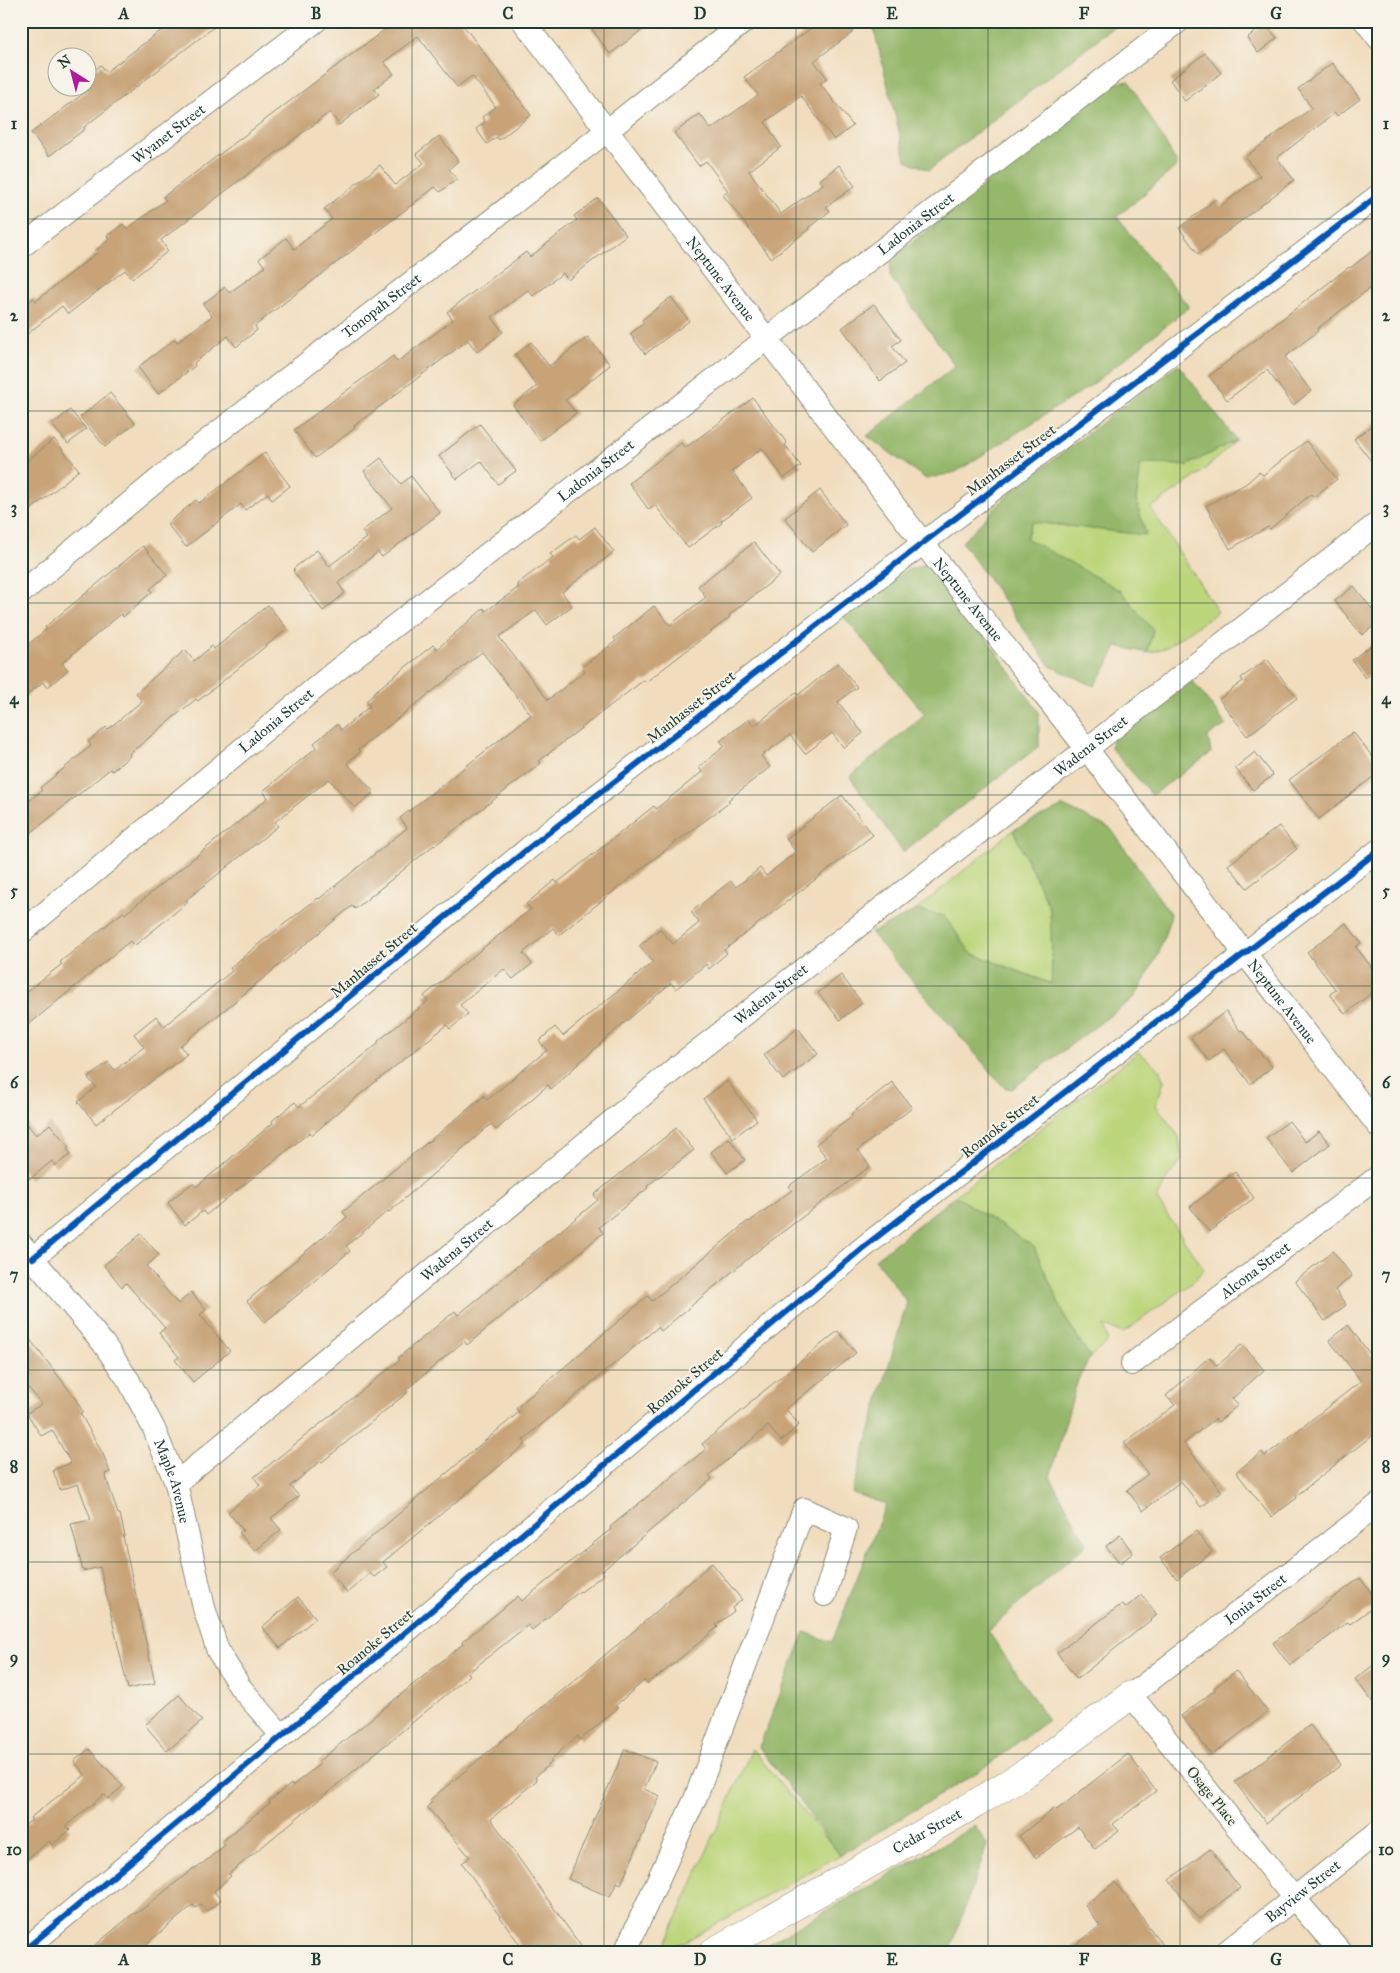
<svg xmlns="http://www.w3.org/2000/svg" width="1400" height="1973" viewBox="0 0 1400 1973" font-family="'IM FELL Great Primer',serif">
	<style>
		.green { fill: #bcd67b; stroke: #6e8a58 }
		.forest { fill: #95b76b; stroke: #5a7a50 }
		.building { fill: #c7a377 }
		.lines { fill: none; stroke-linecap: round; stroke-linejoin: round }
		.minor-casing { stroke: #888d78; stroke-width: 24 }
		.tertiary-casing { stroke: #888d78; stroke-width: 29 }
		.minor { stroke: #fff; stroke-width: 22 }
		.tertiary { stroke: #fff; stroke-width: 28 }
		.cycleway-casing { stroke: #f7f3e8; stroke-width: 9 }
		.cycleway { stroke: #0057b8; stroke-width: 6 }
		.grid { fill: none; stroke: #1f3d34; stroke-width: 1; stroke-opacity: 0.55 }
		.labels { text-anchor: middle; stroke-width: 4; stroke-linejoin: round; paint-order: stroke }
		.street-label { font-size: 15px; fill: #1f3d34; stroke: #f7f3e8 }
		.neatline { fill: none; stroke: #1f3d34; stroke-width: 2 }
		.grid-label { font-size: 16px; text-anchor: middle; font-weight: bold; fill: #1f3d34 }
	</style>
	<rect width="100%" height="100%" fill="#f7f3e8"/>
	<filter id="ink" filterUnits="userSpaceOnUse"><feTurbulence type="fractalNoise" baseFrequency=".02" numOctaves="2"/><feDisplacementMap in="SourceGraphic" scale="10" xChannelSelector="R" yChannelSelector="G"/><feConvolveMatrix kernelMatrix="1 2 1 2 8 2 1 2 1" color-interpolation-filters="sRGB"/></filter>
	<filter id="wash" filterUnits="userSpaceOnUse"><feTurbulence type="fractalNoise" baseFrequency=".0096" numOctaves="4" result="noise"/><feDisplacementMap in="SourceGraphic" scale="20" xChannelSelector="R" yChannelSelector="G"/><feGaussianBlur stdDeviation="1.12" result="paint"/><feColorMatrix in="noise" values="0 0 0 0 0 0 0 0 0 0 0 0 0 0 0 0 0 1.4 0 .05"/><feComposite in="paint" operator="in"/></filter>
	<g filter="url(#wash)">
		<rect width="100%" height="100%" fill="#f1ddbd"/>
		<!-- green -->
		<g class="green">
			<polygon points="1236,440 1201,473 1151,508 1218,612 1165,648 1147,653 1153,630 1026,539 1032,522 1146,535 1136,500 1141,464 1188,465"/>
			<polygon points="1013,830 1050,909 1052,957 1052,984 971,953 944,916 916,910"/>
			<polygon points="1138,1052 1159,1069 1164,1081 1156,1105 1179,1137 1182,1159 1166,1180 1157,1200 1204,1269 1193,1282 1123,1333 1104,1326 1108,1342 1090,1357 1066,1319 1034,1247 955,1196"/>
			<polygon points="752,1749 840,1855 666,1952 662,1952"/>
		</g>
		<!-- forest -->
		<g class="forest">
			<polygon points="872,21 1121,21 929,170 906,160"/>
			<polygon points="1129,81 1178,165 1117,217 1189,307 1093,384 956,472 926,479 867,436 955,366 890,276 891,259 1111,84"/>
			<polygon points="1178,364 1236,440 1188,465 1141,464 1136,500 1146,535 1032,522 1026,538 1121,591 1153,630 1147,653 1117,646 1105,670 1094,686 1050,666 962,542 1010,493"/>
			<polygon points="926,564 962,604 1039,712 1039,746 903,852 850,777 925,714 843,616 907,570"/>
			<polygon points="1193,681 1226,725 1208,736 1211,753 1152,795 1111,748 1112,738"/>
			<polygon points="1063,806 1111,829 1171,915 1159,953 1135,997 1012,1089 1004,1087 871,933 916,910 944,916 971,953 1051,984 1052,957 1050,909 1013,830"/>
			<polygon points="955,1196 1034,1247 1066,1319 1090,1357 1077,1382 1050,1477 1087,1544 988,1631 1048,1720 981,1770 840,1855 759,1747 805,1632 832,1642 886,1504 852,1493 907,1302 875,1259"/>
			<polygon points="975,1826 987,1845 949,1952 776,1952 768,1944"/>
		</g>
		<g id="blocks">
			<!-- building -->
			<g class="building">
				<polygon points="174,21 222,21 84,127 85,129 49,156 31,133 88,90 88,75 101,65 106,72"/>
				<polygon points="396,21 460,21 531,115 499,140 497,137 487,144 476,129 485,122 482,117 496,107 472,76 457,87 418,36 384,62 394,74 374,89 379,94 339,125 330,112 161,240 168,251 132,279 125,270 68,314 62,306 21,339 21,308 33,298 36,301 97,253 95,251 110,239 107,236 123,224 127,229 166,200 163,197"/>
				<polygon points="586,21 654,21 610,54"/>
				<polygon points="821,21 845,21 853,32 814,61 827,78 820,83 853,126 834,140 801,96 765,122 781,147 749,171 781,214 823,184 820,180 839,165 855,186 826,207 830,211 808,228 809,229 771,258 723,195 728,191 706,161 699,166 674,133 700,114 711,129 758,95 744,77"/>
				<polygon points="1265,24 1277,38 1258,53 1247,38"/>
				<polygon points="1205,53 1221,73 1185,101 1170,80"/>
				<polygon points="1332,63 1360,99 1337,116 1335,113 1277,158 1294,180 1198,254 1179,228 1216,199 1221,206 1260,176 1245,157 1312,108 1298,89"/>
				<polygon points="439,136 458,161 449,169 457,179 440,192 435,187 271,313 255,326 257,330 236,347 228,336 194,363 195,366 158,394 138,367 175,339 177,342 212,316 203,304 225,287 229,293 265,267 259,259 286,238 294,249 332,219 324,209 380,165 395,185 424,163 416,154"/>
				<polygon points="598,198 626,235 568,280 563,273 533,296 528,290 492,317 503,332 477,352 468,340 354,426 355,428 315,458 294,430 393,356 397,362 453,320 447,312 526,252 530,257 577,220 574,216"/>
				<polygon points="1379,246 1379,281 1317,329 1318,331 1285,357 1311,391 1293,405 1267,370 1227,400 1209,376 1349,267 1350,268"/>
				<polygon points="671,297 689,321 645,354 630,334 644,323 642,320"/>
				<polygon points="874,304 901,340 892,346 905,363 880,381 842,328"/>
				<polygon points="588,337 610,365 565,400 576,413 540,441 513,405 537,386 515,355 531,342 549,366"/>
				<polygon points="110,393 135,423 105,447 80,417"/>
				<polygon points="753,398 787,443 785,445 801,466 784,478 762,448 732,471 752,498 721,521 722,523 688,548 655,505 649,510 629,483 681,443 685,448"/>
				<polygon points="70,410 86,429 68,444 52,425"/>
				<polygon points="1379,420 1379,471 1354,439"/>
				<polygon points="480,424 516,471 498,484 481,461 457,479 439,456"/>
				<polygon points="54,439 79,470 21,518 21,466"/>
				<polygon points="1306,441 1337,479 1314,497 1311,494 1270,529 1268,527 1230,549 1206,506 1247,483 1259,472 1263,475"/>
				<polygon points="265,453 290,486 272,500 268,493 245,510 241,504 186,547 167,524 196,500 199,503"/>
				<polygon points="381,458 401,484 411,476 440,513 382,557 378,552 338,583 345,593 323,611 293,571 295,570 293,569 317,550 329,566 367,538 362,531 392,508 364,471"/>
				<polygon points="820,490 846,525 812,552 785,518"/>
				<polygon points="595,527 614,552 562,592 572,606 547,625 536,610 499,637 548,700 585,671 582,667 616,641 614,638 654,606 670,625 706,597 698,586 754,542 780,575 729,615 730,617 646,682 644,680 611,705 539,761 541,763 434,846 434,845 355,909 352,906 180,1046 187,1054 96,1124 78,1102 96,1087 88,1078 108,1062 115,1070 144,1047 134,1034 156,1016 164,1026 232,971 230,968 261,942 318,898 319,899 407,828 400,818 531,715 482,652 358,750 360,752 347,763 374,792 355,808 329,779 275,822 278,826 186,900 188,902 134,946 130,941 21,1031 21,996 62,964 60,962 123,912 125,914 268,798 263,791 317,747 314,743 337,724 341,730 370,706 366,701 374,694 373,693 433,645 437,649 484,608 486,611 519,587 517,584 553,557 550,554 576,535 579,539"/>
				<polygon points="143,546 167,575 150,589 152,592 123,617 121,614 62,663 68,670 47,688 43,682 21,700 21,650 47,629 45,627"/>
				<polygon points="1354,586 1379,618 1379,622 1362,635 1335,601"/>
				<polygon points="268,605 287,629 198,701 196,699 129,754 130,756 112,771 110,769 21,841 21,808 42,790 40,788 91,746 88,742 106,727 108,729 142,701 136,693 185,650 194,661 212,646 214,649"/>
				<polygon points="1379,639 1379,668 1365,678 1352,660"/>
				<polygon points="1267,659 1297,698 1247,736 1219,699 1243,681 1241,678"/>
				<polygon points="838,663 857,687 838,702 863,733 844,748 832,733 805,754 790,735 761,756 770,767 728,800 730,802 656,857 559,935 553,928 523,953 532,964 513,979 504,969 460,1005 468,1014 450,1029 447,1025 354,1099 312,1135 310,1132 206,1215 203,1211 185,1225 168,1203 178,1194 193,1183 196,1187 273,1123 272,1121 295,1102 299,1107 378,1044 378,1041 428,1001 424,996 531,909 526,904 555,880 557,883 654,806 656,809 702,772 699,767 725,746 720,741 749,719 754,726 796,693 798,695"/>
				<polygon points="1353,732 1379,765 1379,772 1319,819 1289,780"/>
				<polygon points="1255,752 1273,775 1253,790 1235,768"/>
				<polygon points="842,795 873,835 724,950 727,953 709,969 706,964 676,989 671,983 603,1041 551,1089 548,1085 496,1130 491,1124 389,1212 388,1211 346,1246 350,1251 265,1322 247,1301 347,1217 343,1212 484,1096 487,1100 547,1050 539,1041 555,1027 563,1036 653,962 639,946 660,929 673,944 699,923 691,912 731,881 736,887 760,868 766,876 796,852 786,839"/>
				<polygon points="1279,826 1297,849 1247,888 1228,865"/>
				<polygon points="1346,923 1361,943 1356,947 1379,977 1379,987 1345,1014 1330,994 1336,990 1307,952"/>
				<polygon points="841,975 862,1003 840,1020 818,993"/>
				<polygon points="1226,1011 1240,1031 1242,1030 1272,1067 1250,1084 1224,1049 1209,1061 1191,1038"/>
				<polygon points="798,1028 818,1054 783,1080 764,1055"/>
				<polygon points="727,1081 757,1120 733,1138 703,1099"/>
				<polygon points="892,1082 912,1108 858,1150 870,1166 756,1252 661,1331 658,1327 523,1440 526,1444 383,1562 387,1567 374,1577 370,1573 347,1593 330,1572 499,1429 519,1412 516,1408 648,1296 652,1301 748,1221 749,1222 792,1190 789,1186 827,1158 816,1144 853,1116 851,1114"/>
				<polygon points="21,1116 36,1135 50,1124 69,1147 67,1149 71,1154 55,1166 52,1161 30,1179 21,1168"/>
				<polygon points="1289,1121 1305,1142 1319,1131 1330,1144 1293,1173 1266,1138"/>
				<polygon points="676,1128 694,1150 647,1186 648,1188 599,1227 603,1233 467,1345 464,1341 406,1390 408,1392 322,1462 321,1461 290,1486 299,1496 271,1518 281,1530 255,1551 239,1533 243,1530 228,1512 260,1485 254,1477 400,1360 398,1358 455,1311 458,1315 598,1200 594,1195"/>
				<polygon points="729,1138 745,1160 727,1173 711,1152"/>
				<polygon points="1235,1172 1254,1198 1209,1232 1190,1207"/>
				<polygon points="141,1234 159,1255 146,1266 178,1304 191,1292 206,1310 200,1315 230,1351 193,1382 175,1360 179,1357 159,1333 165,1328 126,1283 122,1287 104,1265"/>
				<polygon points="1333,1251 1352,1276 1335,1290 1346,1305 1325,1321 1295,1281"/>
				<polygon points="1348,1325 1379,1366 1379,1430 1296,1496 1297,1498 1271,1517 1236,1472 1262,1452 1265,1456 1361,1381 1329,1340"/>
				<polygon points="21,1328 73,1395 83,1412 80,1413 103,1454 110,1472 105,1474 118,1514 120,1514 125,1536 123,1536 155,1683 128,1689 100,1567 83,1571 71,1524 91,1520 78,1484 60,1490 53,1470 71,1463 52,1430 41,1436 27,1413 42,1404 21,1379"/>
				<polygon points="838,1331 856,1353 786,1409 799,1425 781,1441 768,1426 709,1475 712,1479 602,1571 604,1574 581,1592 580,1591 532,1630 528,1625 468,1673 470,1675 229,1874 231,1876 214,1891 221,1900 207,1911 201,1904 196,1908 193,1905 137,1952 87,1952 134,1913 135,1914 144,1908 194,1868 196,1869 225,1845 222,1841 270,1803 269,1801 291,1784 292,1786 320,1764 318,1762 463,1644 462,1642 518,1596 522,1601 611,1529 610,1527 706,1449 702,1444 750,1404 749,1403"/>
				<polygon points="1242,1344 1264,1370 1232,1399 1238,1405 1218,1422 1215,1419 1184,1443 1222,1492 1201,1507 1181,1481 1143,1511 1127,1490 1148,1474 1124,1443 1175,1405 1166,1396 1209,1357 1217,1366"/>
				<polygon points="1196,1531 1212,1552 1177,1579 1160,1558"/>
				<polygon points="1120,1535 1133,1553 1120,1563 1106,1546"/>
				<polygon points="712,1563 742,1600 732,1608 734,1611 716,1625 718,1627 656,1678 657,1676 647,1684 644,1681 615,1706 618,1708 580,1740 578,1736 550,1760 552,1762 535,1777 537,1780 491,1819 585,1952 525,1952 462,1863 470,1857 427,1807 432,1802 430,1800 634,1631"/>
				<polygon points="1360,1578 1379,1603 1350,1624 1348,1622 1290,1666 1273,1643"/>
				<polygon points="1142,1595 1157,1615 1077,1679 1057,1653 1122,1604 1125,1608"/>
				<polygon points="298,1597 316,1618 280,1648 262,1627"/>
				<polygon points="1379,1661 1379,1710 1355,1679"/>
				<polygon points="1236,1671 1268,1712 1212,1755 1181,1716 1215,1690 1214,1688"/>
				<polygon points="179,1695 202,1721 167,1751 145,1725"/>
				<polygon points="1310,1725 1341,1765 1266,1823 1235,1782"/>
				<polygon points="89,1749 123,1786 108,1799 105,1795 102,1796 66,1826 70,1830 52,1845 49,1841 21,1864 21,1828 32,1820 30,1818 85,1775 74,1761"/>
				<polygon points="625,1749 656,1762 644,1789 660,1796 621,1884 617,1882 610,1897 568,1879"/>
				<polygon points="1128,1754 1156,1791 1113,1824 1119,1831 1095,1849 1078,1827 1036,1858 1019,1836 1055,1808 1057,1810"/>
				<polygon points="1210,1849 1240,1888 1199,1919 1169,1880"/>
				<polygon points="1115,1882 1168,1952 1067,1952 1100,1926 1085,1905"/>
			</g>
		</g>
	</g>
	<g filter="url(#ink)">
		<use href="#blocks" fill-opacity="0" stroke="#888d78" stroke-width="1"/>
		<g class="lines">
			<!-- minor casing -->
			<g class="minor-casing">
				<g id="minor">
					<path id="s1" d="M523,21L923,543L1086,748L1379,1127"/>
					<polyline points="1365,21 1379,39"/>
					<path id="s2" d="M21,247L316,21"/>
					<path id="s3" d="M21,593L177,464L608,130L745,21"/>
					<path id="s4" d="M21,933L337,670L1179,21"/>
					<path id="s5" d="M21,1244L103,1343L129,1381L154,1429L176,1483L204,1608L218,1651L240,1687L282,1736"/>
					<polyline points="33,1258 530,847 923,543 1379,195"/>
					<path id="s6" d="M1132,1364L1379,1176"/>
					<path id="s7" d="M176,1483L677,1067L1379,522"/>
					<polyline points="22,1952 282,1736 865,1246 1379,850"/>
					<polyline points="625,1952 695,1799 804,1509 846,1528 825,1595"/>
					<path id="s8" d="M1226,1952L1379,1831"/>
					<path id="s9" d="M1341,1952L1293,1897L1131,1695L1379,1504"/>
				</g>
			</g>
			<!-- tertiary casing -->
			<g class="tertiary-casing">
				<g id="tertiary">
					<path id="s10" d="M713,1952L975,1804L1027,1772L1131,1695"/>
				</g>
			</g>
			<!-- minor -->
			<use href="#minor" class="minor"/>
			<!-- tertiary -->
			<use href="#tertiary" class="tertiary"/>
			<!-- cycleway casing -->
			<g class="cycleway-casing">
				<g id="cycleway">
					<polyline points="33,1258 530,847 923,543 1379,195"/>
					<polyline points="22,1952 282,1736 865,1246 1379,850"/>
				</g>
			</g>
			<!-- cycleway -->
			<use href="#cycleway" class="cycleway"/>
		</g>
	</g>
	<!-- grid -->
	<path class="grid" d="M220,21V1952M412,21V1952M604,21V1952M796,21V1952M988,21V1952M1180,21V1952M21,219H1379M21,411H1379M21,603H1379M21,795H1379M21,986H1379M21,1178H1379M21,1370H1379M21,1562H1379M21,1754H1379"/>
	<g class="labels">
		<!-- street labels -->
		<g class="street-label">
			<text dy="5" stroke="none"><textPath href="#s2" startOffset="186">Wyanet Street</textPath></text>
			<text dy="5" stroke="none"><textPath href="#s4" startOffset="1142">Ladonia Street</textPath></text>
			<text dy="5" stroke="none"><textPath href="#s1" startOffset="325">Neptune Avenue</textPath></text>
			<text dy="5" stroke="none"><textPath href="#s3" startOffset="461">Tonopah Street</textPath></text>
			<text transform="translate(1011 460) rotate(-37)" y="5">Manhasset Street</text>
			<text dy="5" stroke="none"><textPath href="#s4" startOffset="738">Ladonia Street</textPath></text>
			<text dy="5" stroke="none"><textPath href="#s1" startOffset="730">Neptune Avenue</textPath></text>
			<text transform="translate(691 707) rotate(-38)" y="5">Manhasset Street</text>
			<text dy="5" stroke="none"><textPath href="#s4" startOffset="332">Ladonia Street</textPath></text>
			<text dy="5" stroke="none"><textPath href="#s7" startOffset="1175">Wadena Street</textPath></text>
			<text transform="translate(374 960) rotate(-40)" y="5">Manhasset Street</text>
			<text dy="5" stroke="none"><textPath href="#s7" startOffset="770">Wadena Street</textPath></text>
			<text dy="5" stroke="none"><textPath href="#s1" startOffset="1240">Neptune Avenue</textPath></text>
			<text transform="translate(1000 1126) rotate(-38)" y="5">Roanoke Street</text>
			<text dy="5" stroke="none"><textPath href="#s7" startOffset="365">Wadena Street</textPath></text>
			<text dy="5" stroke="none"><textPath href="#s6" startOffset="155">Alcona Street</textPath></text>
			<text transform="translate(685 1381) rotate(-40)" y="5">Roanoke Street</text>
			<text dy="5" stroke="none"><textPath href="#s5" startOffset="284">Maple Avenue</textPath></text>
			<text dy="5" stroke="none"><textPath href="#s9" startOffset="489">Ionia Street</textPath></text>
			<text transform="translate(375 1642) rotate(-40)" y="5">Roanoke Street</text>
			<text transform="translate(1212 1796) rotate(51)" y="5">Osage Place</text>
			<text dy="5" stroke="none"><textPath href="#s10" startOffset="246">Cedar Street</textPath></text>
			<text dy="5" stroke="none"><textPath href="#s8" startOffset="98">Bayview Street</textPath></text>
		</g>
	</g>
	<!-- margin -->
	<rect width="1400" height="1973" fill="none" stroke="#f7f3e8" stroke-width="55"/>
	<!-- north arrow -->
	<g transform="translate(72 72) rotate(324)"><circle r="24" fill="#f7f3e8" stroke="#a1aaa0"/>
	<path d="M0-4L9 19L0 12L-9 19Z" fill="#b5179e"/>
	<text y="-8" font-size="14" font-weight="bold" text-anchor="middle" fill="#1f3d34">N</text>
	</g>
	<rect x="28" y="28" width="1344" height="1918" class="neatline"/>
	<g class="grid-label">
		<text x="124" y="19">A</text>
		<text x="316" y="19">B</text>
		<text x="508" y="19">C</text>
		<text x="700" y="19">D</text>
		<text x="892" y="19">E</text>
		<text x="1084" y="19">F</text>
		<text x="1276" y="19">G</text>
		<text x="14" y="129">1</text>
		<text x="1386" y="129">1</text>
		<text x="14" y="321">2</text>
		<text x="1386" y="321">2</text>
		<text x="14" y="513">3</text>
		<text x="1386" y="513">3</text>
		<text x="14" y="704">4</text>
		<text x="1386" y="704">4</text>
		<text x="14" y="896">5</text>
		<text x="1386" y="896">5</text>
		<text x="14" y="1088">6</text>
		<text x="1386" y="1088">6</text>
		<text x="14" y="1280">7</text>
		<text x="1386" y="1280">7</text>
		<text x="14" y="1472">8</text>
		<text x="1386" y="1472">8</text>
		<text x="14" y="1663">9</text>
		<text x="1386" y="1663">9</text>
		<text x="14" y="1855">10</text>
		<text x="1386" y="1855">10</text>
		<text x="124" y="1965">A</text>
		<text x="316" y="1965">B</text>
		<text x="508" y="1965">C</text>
		<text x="700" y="1965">D</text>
		<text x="892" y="1965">E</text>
		<text x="1084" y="1965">F</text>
		<text x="1276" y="1965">G</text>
	</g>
</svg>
